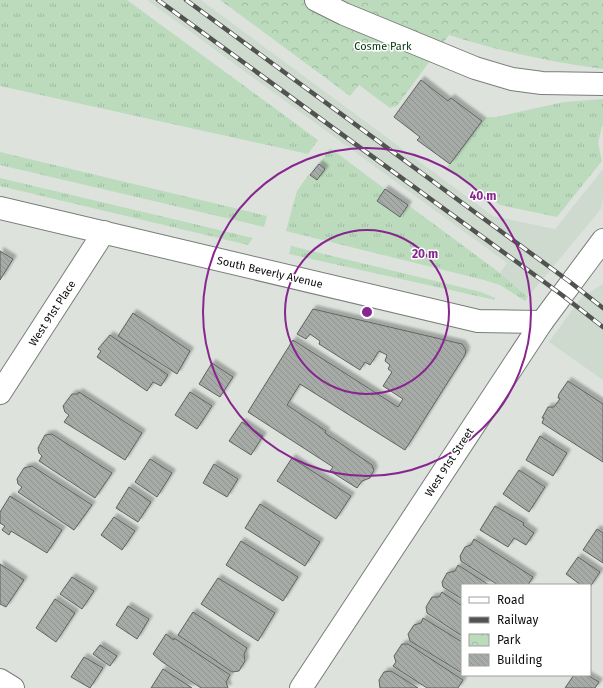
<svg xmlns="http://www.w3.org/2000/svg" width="603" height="688" viewBox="0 0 603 688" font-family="'Fira Sans',sans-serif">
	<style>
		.built { fill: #cfdacf }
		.grass { fill: url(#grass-tufts) }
		.park { fill: url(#park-crowns) }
		.building { fill: url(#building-back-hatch); stroke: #5f635f; filter: url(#shadow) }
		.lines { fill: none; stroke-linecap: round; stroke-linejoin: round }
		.street-casing { stroke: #7a7e7a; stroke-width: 24 }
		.street { stroke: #fff; stroke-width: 22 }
		.rail-casing { stroke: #505350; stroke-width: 4.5 }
		.rail { stroke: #fff; stroke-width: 3; stroke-dasharray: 9; stroke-linecap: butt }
		.ring { fill: none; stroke: #88268f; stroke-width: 2 }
		.labels { text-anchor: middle; stroke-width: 3; stroke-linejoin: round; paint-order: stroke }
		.park-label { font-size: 11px; fill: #08380f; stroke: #fff }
		.street-label { font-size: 11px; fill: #0d0e0d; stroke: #fff }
		.centre { fill: #88268f; stroke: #fff; stroke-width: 2 }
		.ring-label { font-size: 12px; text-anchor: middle; font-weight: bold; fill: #88268f; stroke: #fff; stroke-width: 3; stroke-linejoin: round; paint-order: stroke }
	</style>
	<defs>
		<pattern id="grass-tufts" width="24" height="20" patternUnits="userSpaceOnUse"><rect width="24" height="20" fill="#bcdbbd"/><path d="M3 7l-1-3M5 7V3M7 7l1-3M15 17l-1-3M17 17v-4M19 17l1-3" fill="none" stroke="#a0bba1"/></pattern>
		<pattern id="park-crowns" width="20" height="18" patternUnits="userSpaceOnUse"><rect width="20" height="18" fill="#bcdbbd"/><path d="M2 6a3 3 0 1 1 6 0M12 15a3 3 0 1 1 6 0" fill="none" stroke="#a0bba1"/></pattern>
		<pattern id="building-back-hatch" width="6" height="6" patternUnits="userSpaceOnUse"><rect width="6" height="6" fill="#a7aba7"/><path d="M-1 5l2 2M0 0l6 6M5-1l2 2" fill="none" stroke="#8f928f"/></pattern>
		<filter id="shadow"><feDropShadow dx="3.5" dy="-3.5" stdDeviation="1" flood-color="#0004"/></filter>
	</defs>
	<rect width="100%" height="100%" fill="#dde2dd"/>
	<!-- built -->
	<g class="built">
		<polygon points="147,0 201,0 493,216 555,229 603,169 603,197 601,209 528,297 500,273 507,263"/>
		<polygon points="603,284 603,380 549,342 581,298"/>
	</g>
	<!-- grass -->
	<g class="grass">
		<polygon points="0,0 127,0 318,140 308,154 0,86"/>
		<polygon points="603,99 603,122 598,143 602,161 557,217 500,205 447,167 485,117 496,117 564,102"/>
		<polygon points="330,148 385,189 377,201 400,217 408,205 500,273 528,297 525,301 500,285 484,280 286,231 297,191 309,174 317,180 325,169 319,164"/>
		<polygon points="0,152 267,216 264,227 0,165"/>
		<polygon points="0,178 253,238 248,245 0,186"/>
		<polygon points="291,246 481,292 495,298 495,300 289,254"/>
	</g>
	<!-- park -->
	<path class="park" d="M220,0H603V69C550,62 499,51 449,35L397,106L390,108L359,85L350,96Z"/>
	<!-- building -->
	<g class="building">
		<polygon points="421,80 448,101 451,98 482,121 450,164 417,140 420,137 394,117"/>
		<polygon points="319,164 325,169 317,180 310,175"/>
		<polygon points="385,189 408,205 400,217 377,201"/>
		<polygon points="0,251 13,259 0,280"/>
		<polygon points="313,309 462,344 466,350 465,355 405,450 300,384 287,405 326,431 325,433 372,465 374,470 370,478 362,481 357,488 330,471 333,467 248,412 293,340 398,407 403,399 383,386 392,372 388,369 390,365 385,361 387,355 379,351 370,365 365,362 360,370 319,344 320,341 310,334 306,339 297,334"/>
		<polygon points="133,313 190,351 177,374 118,336"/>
		<polygon points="110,335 168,375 161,386 153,382 147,391 97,357 101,351 98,349"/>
		<polygon points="212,363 233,377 220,397 199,384"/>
		<polygon points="568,381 603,404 603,462 542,423 544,418 542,418 548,407 554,407 560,399 558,398 559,394"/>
		<polygon points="79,392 142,433 125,460 64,422 69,415 65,412 63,406 72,394 78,394"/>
		<polygon points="190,392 212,406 197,429 175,415"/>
		<polygon points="242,422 263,436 251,455 229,441"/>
		<polygon points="52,434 112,473 95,498 39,461 42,456 39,453 38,448 45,435"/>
		<polygon points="540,436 567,453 553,476 526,460"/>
		<polygon points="292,458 351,496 336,519 277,481"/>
		<polygon points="150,459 172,473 157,497 135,482"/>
		<polygon points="214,464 238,479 227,497 203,483"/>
		<polygon points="32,466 92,505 74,530 18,492 22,487 18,484 17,479 24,468"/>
		<polygon points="519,470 545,487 529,512 503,494"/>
		<polygon points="129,487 151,502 138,522 116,508"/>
		<polygon points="10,496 62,530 47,553 11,531 9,535 2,530 5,526 0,523 0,512"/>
		<polygon points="260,504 320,542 305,566 245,528"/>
		<polygon points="495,506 524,523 523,525 534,533 526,545 514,538 508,547 480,530"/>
		<polygon points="114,517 135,531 122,550 101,535"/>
		<polygon points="597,529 603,533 603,563 583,550"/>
		<polygon points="474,539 533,577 528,585 498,585 461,561 460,556 465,547 471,545"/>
		<polygon points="241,541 298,577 283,601 226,565"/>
		<polygon points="578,557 600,572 590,587 590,585 581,585 566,574"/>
		<polygon points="0,564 24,580 6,607 0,604"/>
		<polygon points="458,565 489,585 462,585 462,599 443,587 442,582 447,573 455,571"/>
		<polygon points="72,577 94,591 82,609 60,594"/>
		<polygon points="218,578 275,613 258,641 201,604"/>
		<polygon points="442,592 462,606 462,636 427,613 426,607 432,597 439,597"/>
		<polygon points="55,599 75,613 56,642 36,628"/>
		<polygon points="128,606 149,619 137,639 116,625"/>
		<polygon points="193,612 247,648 244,654 245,661 239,671 232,672 178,635"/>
		<polygon points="423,618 462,642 462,673 410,641 408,634 414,625 421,623"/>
		<polygon points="166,634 174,640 174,638 230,675 226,682 228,688 201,688 161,661 153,654"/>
		<polygon points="402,644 408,644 463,680 458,688 427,688 393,666 396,662 394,656"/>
		<polygon points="100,645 117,656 110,666 93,654"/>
		<polygon points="84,657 103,668 90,688 71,677"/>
		<polygon points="163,669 192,688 151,688"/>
		<polygon points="391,671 418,688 380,688 379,680 384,672"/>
		<polygon points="574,675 587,675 599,682 595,688 565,688"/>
	</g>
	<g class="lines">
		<!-- street casing -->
		<g class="street-casing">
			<g id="street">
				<polyline points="316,0 344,14 475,68 512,79 542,83 603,84"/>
				<polyline points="0,208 478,321 542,322"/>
				<polyline points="0,393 104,232"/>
				<polyline points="0,680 13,688"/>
				<polyline points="301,688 542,322 603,240"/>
			</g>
		</g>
		<!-- street -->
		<use href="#street" class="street"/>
		<!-- rail casing -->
		<g class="rail-casing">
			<g id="rail">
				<polyline points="158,0 562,295 603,327"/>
				<polyline points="186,0 570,282 603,308"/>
			</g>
		</g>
		<!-- rail -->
		<use href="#rail" class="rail"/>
	</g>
	<!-- distance rings -->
	<g class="ring">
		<circle cx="367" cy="312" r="82"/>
		<circle cx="367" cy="312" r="164"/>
	</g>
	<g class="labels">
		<!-- park labels -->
		<g class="park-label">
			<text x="383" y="50">Cosme Park</text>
		</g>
		<!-- street labels -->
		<g class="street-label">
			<text transform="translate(270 272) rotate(13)" y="4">South Beverly Avenue</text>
			<text transform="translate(52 313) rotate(-57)" y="4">West 91st Place</text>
			<text transform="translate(449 462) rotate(-57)" y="4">West 91st Street</text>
		</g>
	</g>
	<circle cx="367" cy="312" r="6" class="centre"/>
	<g class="ring-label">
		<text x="483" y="200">40 m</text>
		<text x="425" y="258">20 m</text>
	</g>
	<!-- legend -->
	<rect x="461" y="584" width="130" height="92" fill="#ffffff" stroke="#9e9f9e"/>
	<rect x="469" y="597" width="20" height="6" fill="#ffffff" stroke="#9e9f9e"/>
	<text x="497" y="604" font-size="12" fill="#0d0e0d">Road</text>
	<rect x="469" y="617" width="20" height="6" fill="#505350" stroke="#9e9f9e"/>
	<text x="497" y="624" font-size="12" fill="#0d0e0d">Railway</text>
	<rect x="469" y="634" width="20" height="12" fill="url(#park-crowns)" stroke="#9e9f9e"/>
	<text x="497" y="644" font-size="12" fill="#0d0e0d">Park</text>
	<rect x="469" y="654" width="20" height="12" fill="url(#building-back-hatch)" stroke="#9e9f9e"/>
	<text x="497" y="664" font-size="12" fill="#0d0e0d">Building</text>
</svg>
